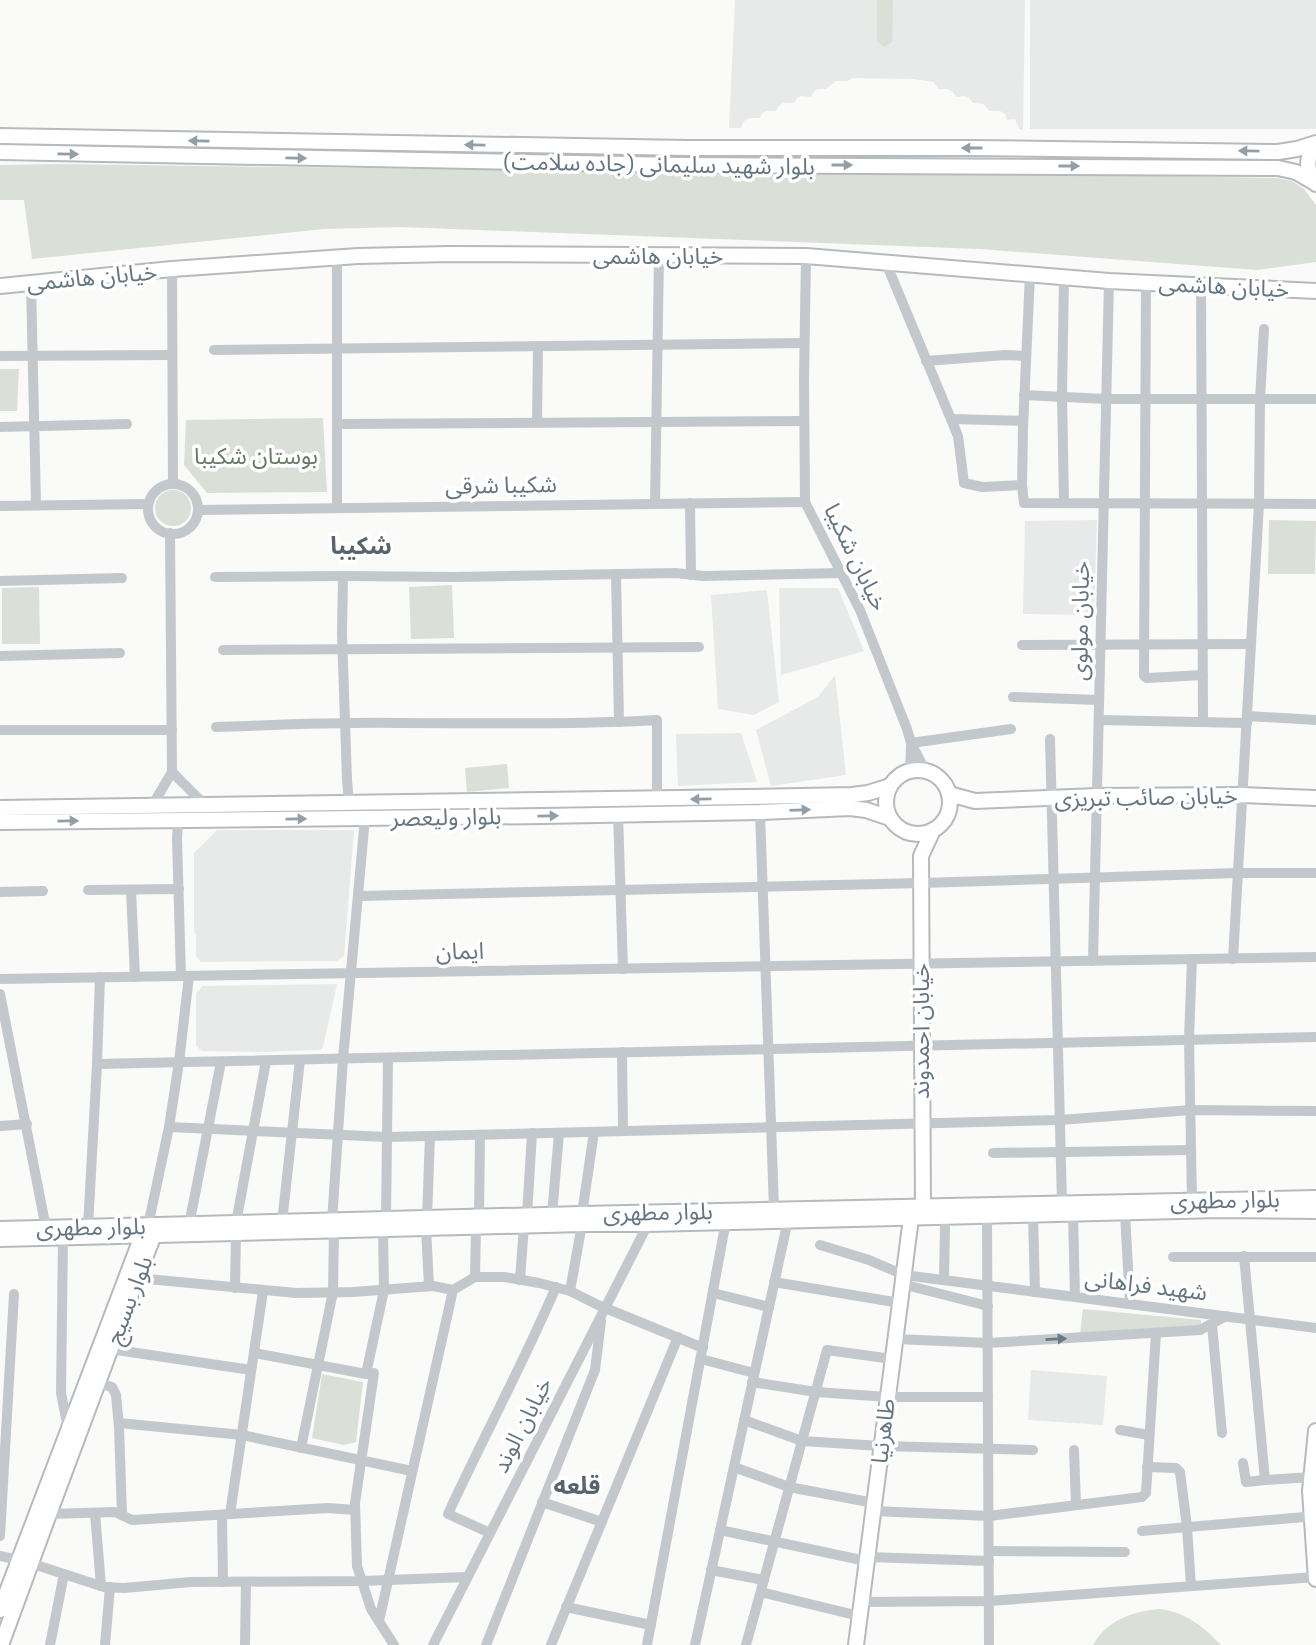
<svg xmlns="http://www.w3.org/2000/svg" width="1316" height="1645" viewBox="0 0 1316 1645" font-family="'Exo 2','Noto Sans Arabic',sans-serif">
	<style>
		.built { fill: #e8e9e9 }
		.green { fill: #dadfd7 }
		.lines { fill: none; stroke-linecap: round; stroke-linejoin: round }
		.major-casing { stroke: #b5babe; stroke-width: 18 }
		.minor { stroke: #c3c8cc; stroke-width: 10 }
		.major { stroke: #fff; stroke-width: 14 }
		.oneway { fill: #939fa8 }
		.oneway2 { fill: #6a7a87 }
		.labels { text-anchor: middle; stroke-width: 7; stroke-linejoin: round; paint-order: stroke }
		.street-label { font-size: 23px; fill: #657683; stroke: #fff }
		.park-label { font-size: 23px; fill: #687a64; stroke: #fff }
		.neighbourhood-label { font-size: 24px; font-weight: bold; fill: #57646e; stroke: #fff }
	</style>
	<rect width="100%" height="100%" fill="#fafaf8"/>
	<!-- built -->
	<g class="built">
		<polygon points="735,0 1025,0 1023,130 1019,129 1015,119 1007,120 1005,114 1000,111 990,111 983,104 973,103 969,98 965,96 956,97 953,92 947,89 938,89 934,82 913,79 853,78 847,81 836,81 826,89 818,89 814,91 811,97 801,96 797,98 794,103 783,103 779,106 776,111 767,111 762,113 760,118 750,118 744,121 741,128 729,128"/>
		<rect x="1030" y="0" width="286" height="129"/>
		<polygon points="1097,520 1094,615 1023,614 1025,521"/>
		<polygon points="779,588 838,588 864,651 781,675"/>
		<polygon points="767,590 779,702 754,715 718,709 711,595"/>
		<polygon points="835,675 846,775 771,786 756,730 818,697"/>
		<polygon points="741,733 757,782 678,786 676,734"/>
		<polygon points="217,830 354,830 344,956 337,961 201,962 196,956 196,934 194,932 194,853"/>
		<polygon points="337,984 323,1047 320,1050 259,1052 202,1051 196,1046 196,994 202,986"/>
		<polygon points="1031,1370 1107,1376 1103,1425 1028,1420"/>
	</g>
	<!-- green -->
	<g class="green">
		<polygon points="877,0 893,0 892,42 884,47 877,41"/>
		<polygon points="59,164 581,171 965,172 1277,178 1292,181 1304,189 1316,205 1316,262 1257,270 980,249 401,227 324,229 32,259 24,200 0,200 0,165"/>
		<polygon points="0,369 19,369 17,411 0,411"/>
		<polygon points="323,418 327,492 207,493 184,465 186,420"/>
		<circle cx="173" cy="508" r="18"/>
		<polygon points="1269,520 1316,521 1315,574 1268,574"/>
		<polygon points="452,585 454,638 411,639 409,587"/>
		<polygon points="39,587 40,644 2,644 2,588"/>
		<polygon points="507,764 509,788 467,792 465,768"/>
		<polygon points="1083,1309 1201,1320 1201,1327 1080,1334"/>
		<polygon points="322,1374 363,1382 356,1442 344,1445 312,1438"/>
		<path d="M1160,1609C1185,1612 1204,1627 1221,1645H1093C1107,1620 1133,1611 1160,1609Z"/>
	</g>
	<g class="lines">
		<!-- major casing -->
		<g class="major-casing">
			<g id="major">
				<polyline points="0,136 687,148 970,148 1278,152 1297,149 1316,143"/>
				<path d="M1316,145C1305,158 1306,171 1316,184"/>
				<polyline points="0,152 680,165 1278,168 1296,172 1315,183"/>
				<polyline points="0,286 172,269 358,256 450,254 806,256 1109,281 1316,291"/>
				<circle cx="918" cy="802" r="32"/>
				<polyline points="949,794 975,801 1097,796 1242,795 1316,798"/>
				<polyline points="0,808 745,797 852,795 868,793 890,786"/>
				<polyline points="0,822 543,816 760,812 850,808 866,810 890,818"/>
				<polyline points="0,1229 582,1214 1316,1198"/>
				<polyline points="0,1239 582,1224 648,1224 1220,1210 1316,1211"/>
				<polyline points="1316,1431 1310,1491 1316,1579"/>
				<polyline points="0,1610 142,1236 148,1226 154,1235 137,1278 49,1514 1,1645"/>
				<polyline points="856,1645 911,1218 923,1206 921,856 933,830"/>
			</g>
		</g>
		<!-- minor -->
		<g class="minor">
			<polyline points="806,256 804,379 805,502 860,610 907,729 911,743 926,772"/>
			<polyline points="337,257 337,508"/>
			<polyline points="886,263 958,436 964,483 982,487 1022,485"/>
			<polyline points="172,269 173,484"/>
			<polyline points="1030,274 1023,428 1022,485 1024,503 1316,504"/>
			<polyline points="1146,282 1144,676 1147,678 1203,675"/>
			<polyline points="31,283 36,505"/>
			<polyline points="1201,286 1203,722"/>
			<polyline points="214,350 804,343"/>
			<polyline points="0,356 172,355"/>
			<polyline points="926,361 1005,355 1026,356"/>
			<polyline points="1024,395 1106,399 1316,399"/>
			<polyline points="951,419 1023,421"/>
			<polyline points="537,422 538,347"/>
			<polyline points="337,424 804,421"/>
			<polyline points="0,427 127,424"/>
			<circle cx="173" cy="509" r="25"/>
			<polyline points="690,503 691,575"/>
			<polyline points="1064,503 1062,396 1064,277"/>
			<polyline points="655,504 659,256"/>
			<polyline points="0,506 148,504"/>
			<polyline points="198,510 805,502"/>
			<polyline points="616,574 619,722"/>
			<polyline points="343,576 342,634 347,780 349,803"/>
			<polyline points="215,577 343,576 456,577 676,573 703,576 841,573"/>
			<polyline points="0,581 122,578"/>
			<polyline points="1022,645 1251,644"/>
			<polyline points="223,650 699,647"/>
			<polyline points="0,656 120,653"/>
			<polyline points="1013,697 1099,700"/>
			<polyline points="1247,716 1316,720"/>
			<polyline points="1099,720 1247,723"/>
			<path d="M216,727C277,725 338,722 399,723C485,723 571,725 657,720V800"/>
			<polyline points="0,730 172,730"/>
			<polyline points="1050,739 1062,1203"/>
			<polyline points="911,743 1011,729"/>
			<polyline points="910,771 911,746"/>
			<polyline points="172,772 204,804"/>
			<polyline points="152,806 172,772 170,533"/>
			<polyline points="760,812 774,1209"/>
			<polyline points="618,814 623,969"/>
			<polyline points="178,820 177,839 181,976"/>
			<polyline points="88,890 179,889"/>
			<polyline points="131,890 135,977"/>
			<polyline points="0,892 43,891"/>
			<polyline points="359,896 922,883 1238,873 1316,873"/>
			<polyline points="1192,959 1189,1039 1192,1202"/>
			<polyline points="1233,959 1259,504 1260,399 1264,329"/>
			<polyline points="1093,961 1109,281"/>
			<polyline points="0,979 1316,957"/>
			<polyline points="0,994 46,1228"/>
			<polyline points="622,1052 623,1131"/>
			<polyline points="97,1064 1316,1037"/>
			<polyline points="0,1126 27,1124"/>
			<polyline points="169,1127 387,1137 1060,1120 1191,1110 1316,1111"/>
			<polyline points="993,1153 1191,1150"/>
			<polyline points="1125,1213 1130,1304"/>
			<polyline points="582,1214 594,1132"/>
			<polyline points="1073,1214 1075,1297"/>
			<polyline points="527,1215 532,1133"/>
			<polyline points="552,1215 559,1133"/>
			<polyline points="1033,1215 1035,1292"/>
			<polyline points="987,1216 989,1645"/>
			<polyline points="479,1217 480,1135"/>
			<polyline points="427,1218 430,1136"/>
			<polyline points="386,1219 388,1058"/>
			<polyline points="332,1221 343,1059 365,818"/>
			<polyline points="282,1222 300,1060"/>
			<polyline points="236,1223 266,1061"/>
			<polyline points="189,1225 221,1062"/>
			<polyline points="148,1226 169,1127 179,1062 189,976"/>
			<polyline points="88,1227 97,1064 100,977"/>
			<polyline points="426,1228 429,1286"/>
			<polyline points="63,1237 61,1393 68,1428"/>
			<polyline points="820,1245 869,1260 904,1275 1316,1328"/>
			<polyline points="1244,1256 1265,1480 1311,1477"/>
			<polyline points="1173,1257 1316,1257"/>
			<polyline points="475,1277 476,1227"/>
			<polyline points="137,1278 296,1293 353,1292 433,1286 453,1290 475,1277 504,1277 539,1283 570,1291 598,1305 703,1348"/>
			<polyline points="520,1280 524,1225"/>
			<polyline points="944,1280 945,1227"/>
			<polyline points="774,1282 900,1303"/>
			<polyline points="902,1284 988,1306"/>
			<polyline points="235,1288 236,1233"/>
			<polyline points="570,1291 582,1224"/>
			<polyline points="713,1293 769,1307"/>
			<polyline points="1212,1325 1222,1433"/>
			<polyline points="895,1339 988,1343 1200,1330 1226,1316"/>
			<polyline points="110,1349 251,1370"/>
			<polyline points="254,1353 366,1374 374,1373 355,1503 357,1566 371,1609 394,1645"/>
			<polyline points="701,1359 754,1373"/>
			<polyline points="366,1374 384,1290 383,1230"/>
			<polyline points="752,1382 816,1392 888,1397 988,1397"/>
			<polyline points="98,1383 112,1387 116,1395 119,1427 122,1515"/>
			<polyline points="744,1420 802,1441 881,1446 1033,1450"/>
			<polyline points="119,1423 242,1435 412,1471"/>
			<polyline points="1120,1430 1149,1435"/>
			<polyline points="301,1448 333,1292 334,1231"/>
			<polyline points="1074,1450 1076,1505"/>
			<polyline points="1243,1463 1246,1482 1265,1480"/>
			<polyline points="734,1467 789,1487 874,1503"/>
			<polyline points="1147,1467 1176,1468 1180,1472 1187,1527 1191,1586"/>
			<polyline points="542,1502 602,1522"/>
			<polyline points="873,1511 989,1516 1142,1497 1146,1493 1156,1333"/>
			<polyline points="95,1513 101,1586"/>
			<polyline points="49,1514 115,1512 132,1520 328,1508 355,1510"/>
			<polyline points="230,1514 263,1291"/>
			<polyline points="222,1515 223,1582"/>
			<polyline points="720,1530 866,1561"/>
			<polyline points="1142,1531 1316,1516"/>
			<path d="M490,1533L448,1514C483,1438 523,1364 556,1287"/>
			<polyline points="0,1536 14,1294"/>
			<polyline points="989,1551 1125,1552"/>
			<polyline points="0,1556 19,1560"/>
			<polyline points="867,1557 989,1561"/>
			<polyline points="30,1563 104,1587 124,1588 191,1582 362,1581 467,1577"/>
			<polyline points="711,1570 764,1580"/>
			<polyline points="761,1592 859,1616"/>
			<polyline points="861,1602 989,1601 1316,1577"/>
			<polyline points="566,1607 651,1625"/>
			<polyline points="379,1621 453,1290"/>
			<polyline points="50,1645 64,1574"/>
			<polyline points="105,1645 110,1587"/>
			<polyline points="245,1645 246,1582"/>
			<polyline points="433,1645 648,1224"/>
			<polyline points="486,1645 595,1370 601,1321"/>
			<polyline points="551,1645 678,1337"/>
			<polyline points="647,1645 726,1221"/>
			<polyline points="695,1645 788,1220"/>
			<polyline points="746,1645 827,1350 892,1359"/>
		</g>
		<!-- major -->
		<use href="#major" class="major"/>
	</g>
	<!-- one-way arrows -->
	<defs><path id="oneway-solid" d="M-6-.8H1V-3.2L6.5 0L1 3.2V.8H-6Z" transform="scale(1.75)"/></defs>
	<g class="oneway">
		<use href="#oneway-solid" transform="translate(199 141) rotate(-179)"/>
		<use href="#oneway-solid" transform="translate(475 145) rotate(-179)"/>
		<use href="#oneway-solid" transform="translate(972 148) rotate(-180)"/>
		<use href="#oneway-solid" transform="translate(1249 151) rotate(-179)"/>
		<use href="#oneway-solid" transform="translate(68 154) rotate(1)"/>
		<use href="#oneway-solid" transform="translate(296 158) rotate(1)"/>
		<use href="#oneway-solid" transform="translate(842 165)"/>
		<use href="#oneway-solid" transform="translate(1069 166)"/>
		<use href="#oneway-solid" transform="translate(701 799) rotate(179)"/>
		<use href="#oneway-solid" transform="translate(800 810) rotate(-2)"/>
		<use href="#oneway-solid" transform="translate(548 816) rotate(-1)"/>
		<use href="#oneway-solid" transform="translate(296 819) rotate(-1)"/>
		<use href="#oneway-solid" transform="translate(68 821) rotate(-1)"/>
	</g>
	<use class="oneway2" href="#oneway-solid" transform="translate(1056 1339) rotate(-3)"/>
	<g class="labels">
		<!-- street labels -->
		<g class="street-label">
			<text transform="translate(659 164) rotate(1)" y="8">بلوار شهید سلیمانی (جاده سلامت)</text>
			<text x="658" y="264">خیابان هاشمی</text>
			<text transform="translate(92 277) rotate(-5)" y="8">خیابان هاشمی</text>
			<text transform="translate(1224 286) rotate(3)" y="8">خیابان هاشمی</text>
			<text transform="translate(501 485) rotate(-1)" y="8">شکیبا شرقی</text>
			<text transform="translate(856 557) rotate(64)" y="8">خیابان شکیبا</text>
			<text transform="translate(1080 621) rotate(-89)" y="8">خیابان مولوی</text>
			<text transform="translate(1146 797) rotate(-1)" y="8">خیابان صائب تبریزی</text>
			<text transform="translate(446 817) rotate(-1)" y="8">بلوار ولیعصر</text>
			<text transform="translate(460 951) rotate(-1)" y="8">ایمان</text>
			<text transform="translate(921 1031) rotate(-90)" y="8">خیابان احمدوند</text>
			<text transform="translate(1225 1200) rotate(-1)" y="8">بلوار مطهری</text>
			<text transform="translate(658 1212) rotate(-1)" y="8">بلوار مطهری</text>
			<text transform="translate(91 1227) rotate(-1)" y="8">بلوار مطهری</text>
			<text transform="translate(1146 1285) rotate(7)" y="8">شهید فراهانی</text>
			<text transform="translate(129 1300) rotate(-69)" y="8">بلوار بسیج</text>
			<text transform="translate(522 1425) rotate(-63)" y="8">خیابان الوند</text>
			<text transform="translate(883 1431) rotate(-83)" y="8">طاهرنیا</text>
		</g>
		<!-- park labels -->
		<g class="park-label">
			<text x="256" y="464">بوستان شکیبا</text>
		</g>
		<!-- neighbourhood labels -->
		<g class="neighbourhood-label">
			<text x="361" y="554">شکیبا</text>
			<text x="577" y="1494">قلعه</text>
		</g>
	</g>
</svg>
